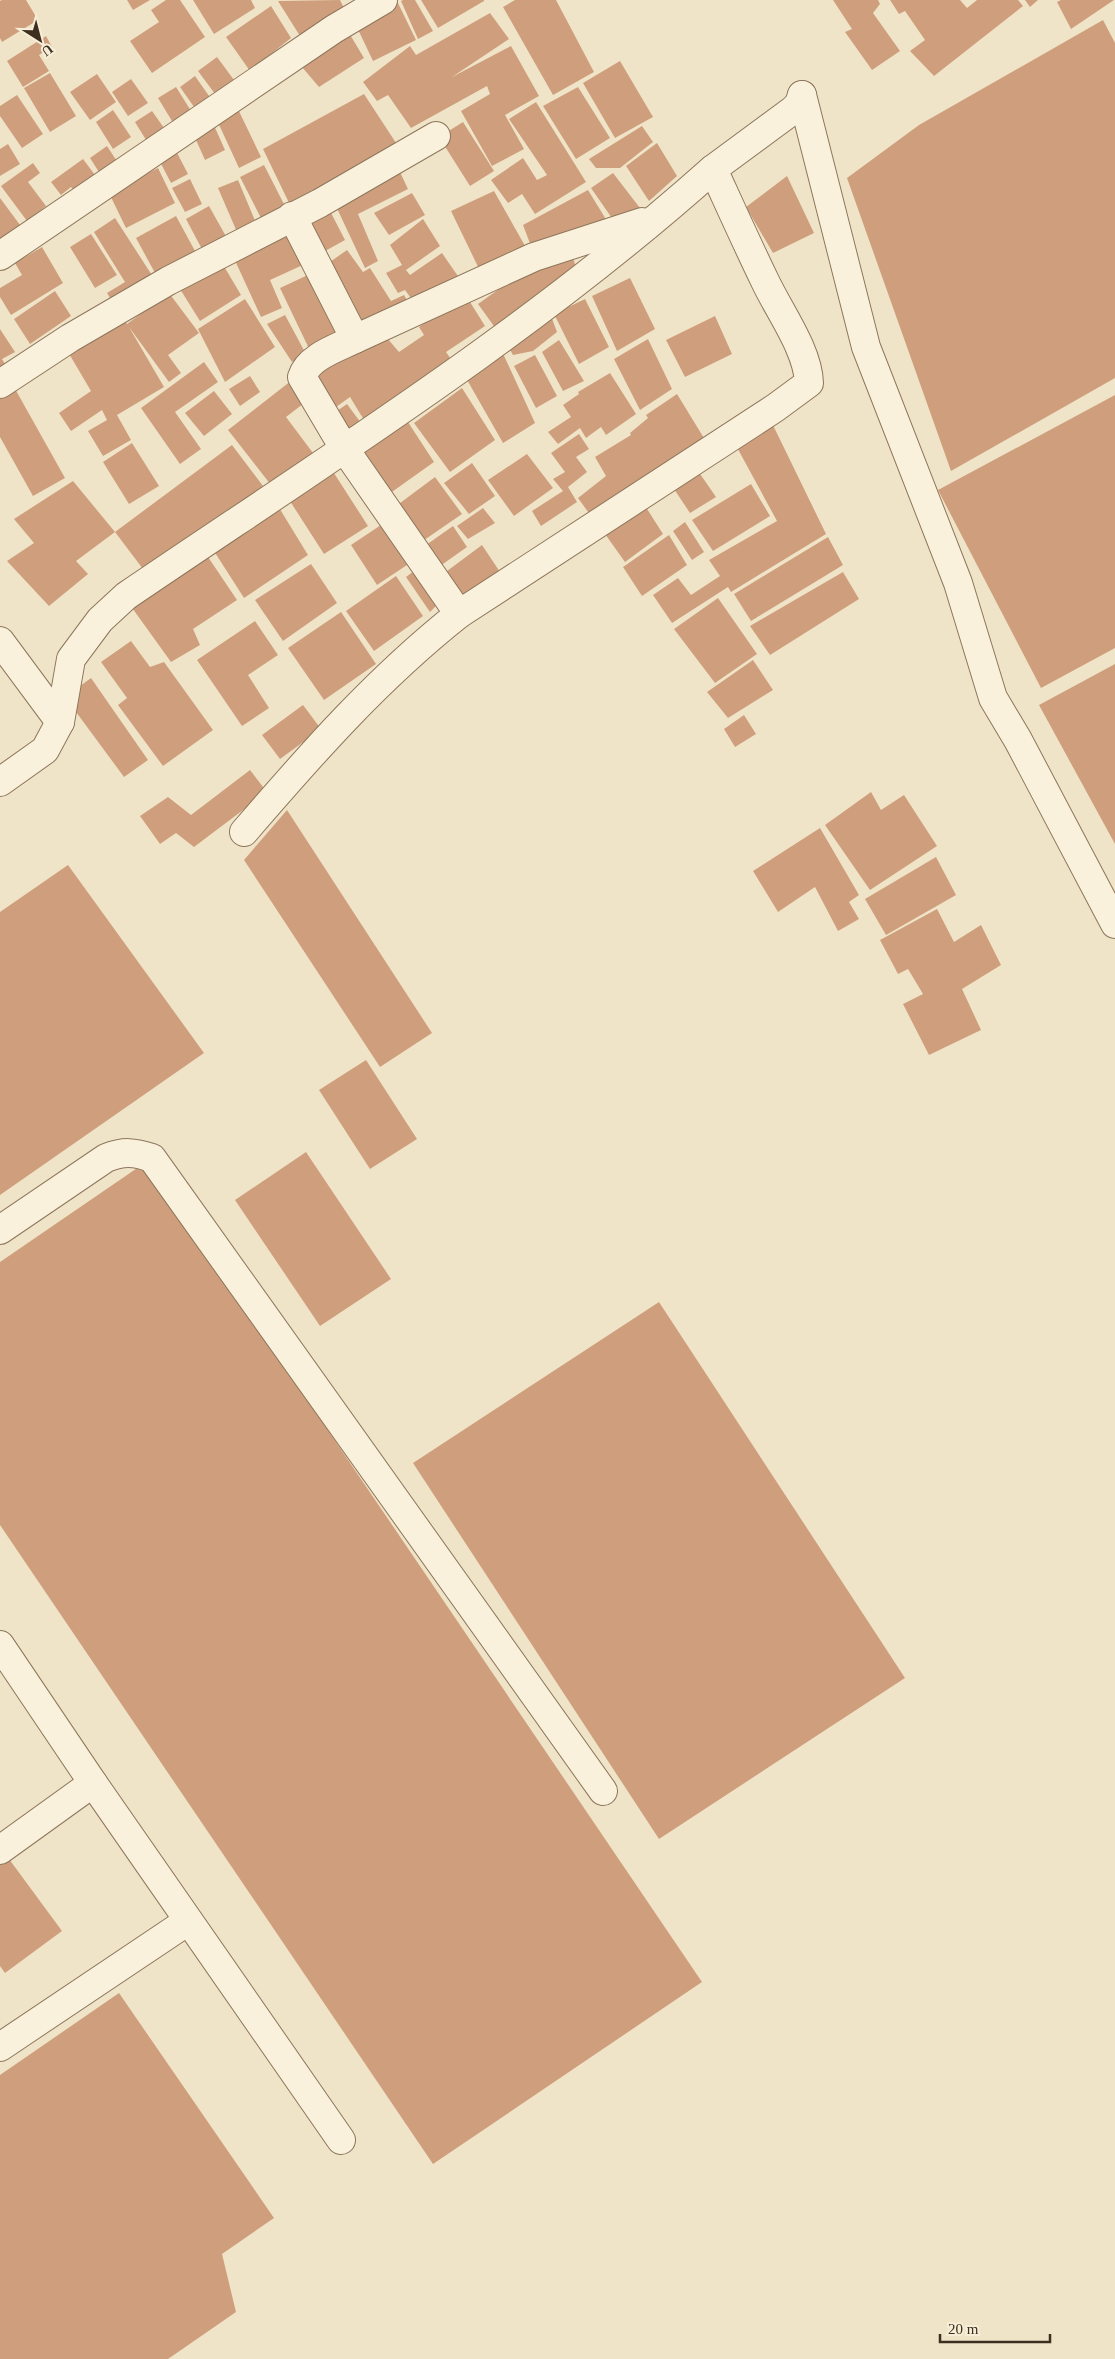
<svg xmlns="http://www.w3.org/2000/svg" width="1115" height="2359" viewBox="0 0 1115 2359" font-family="Georgia,serif">
	<style>
		.building { fill: #cf9f7d }
		.lines { fill: none; stroke-linecap: round; stroke-linejoin: round }
		.minor-casing { stroke: #8d765c; stroke-width: 30 }
		.minor { stroke: #faf1dc; stroke-width: 28 }
	</style>
	<rect width="100%" height="100%" fill="#f0e4c8"/>
	<!-- building -->
	<g class="building">
		<polygon points="2,0 26,0 38,20 2,42 0,38 0,1"/>
		<polygon points="127,0 150,0 133,10"/>
		<polygon points="166,0 180,0 205,37 152,73 130,41 159,22 151,10"/>
		<polygon points="193,0 251,0 255,8 214,34"/>
		<polygon points="340,0 344,8 300,36 278,1"/>
		<polygon points="403,0 415,0 433,31 418,39 401,1"/>
		<polygon points="421,0 484,0 484,1 438,28"/>
		<polygon points="515,0 556,0 594,72 553,95 503,7"/>
		<polygon points="833,0 878,0 880,4 873,13 900,51 872,70 845,32 852,29"/>
		<polygon points="890,0 960,0 967,8 977,0 1018,0 1023,6 934,76 910,51 925,40 905,11 899,14"/>
		<polygon points="1025,0 1038,0 1030,7"/>
		<polygon points="1061,0 1114,0 1071,29 1057,2"/>
		<polygon points="397,1 416,40 373,61 354,21"/>
		<polygon points="271,6 291,38 250,71 226,37"/>
		<polygon points="490,13 509,39 452,77 511,46 539,96 505,115 524,149 492,166 461,111 490,94 487,86 411,128 388,95 377,101 363,82 410,46 416,55"/>
		<polygon points="1103,20 1115,43 1115,378 951,471 847,178 919,125"/>
		<polygon points="346,28 364,58 319,87 296,60"/>
		<polygon points="46,36 52,47 39,55 49,71 23,87 7,61"/>
		<polygon points="217,57 234,80 215,94 198,71"/>
		<polygon points="620,61 653,117 615,138 583,83"/>
		<polygon points="50,73 76,116 50,132 24,88"/>
		<polygon points="97,74 116,102 90,120 70,92"/>
		<polygon points="195,76 214,103 199,114 180,87"/>
		<polygon points="131,79 148,103 128,116 112,92"/>
		<polygon points="176,87 193,114 175,126 158,98"/>
		<polygon points="578,87 610,138 576,159 543,106"/>
		<polygon points="364,94 400,149 291,207 263,149"/>
		<polygon points="17,95 43,134 22,148 0,116 0,106"/>
		<polygon points="536,102 586,182 535,214 522,194 508,203 491,180 523,158 537,180 547,175 509,119"/>
		<polygon points="236,105 261,157 239,168 215,116"/>
		<polygon points="113,110 131,137 113,149 96,122"/>
		<polygon points="152,111 169,135 151,148 135,122"/>
		<polygon points="212,121 225,150 205,160 192,131"/>
		<polygon points="463,122 494,171 470,186 439,137"/>
		<polygon points="642,126 653,142 620,168 596,168 589,159"/>
		<polygon points="657,143 677,176 649,201 626,166"/>
		<polygon points="8,144 20,164 0,176 0,149"/>
		<polygon points="107,146 122,169 104,180 90,158"/>
		<polygon points="174,147 188,174 171,183 157,156"/>
		<polygon points="83,159 101,183 80,198 71,187 61,195 51,182"/>
		<polygon points="33,163 40,173 28,182 46,206 27,221 1,186"/>
		<polygon points="264,165 287,210 263,222 240,177"/>
		<polygon points="158,168 175,203 126,228 109,193"/>
		<polygon points="399,170 408,189 358,214 378,261 365,268 334,202"/>
		<polygon points="613,173 640,208 616,224 591,188"/>
		<polygon points="787,176 814,233 773,253 746,207"/>
		<polygon points="190,179 202,204 185,212 172,188"/>
		<polygon points="238,180 256,223 237,232 218,188"/>
		<polygon points="588,190 607,221 534,254 523,225"/>
		<polygon points="494,191 529,253 482,275 451,211"/>
		<polygon points="412,193 425,215 389,235 374,213"/>
		<polygon points="0,198 23,229 0,246"/>
		<polygon points="209,206 228,240 204,253 186,219"/>
		<polygon points="330,211 345,240 318,255 304,225"/>
		<polygon points="176,216 195,251 155,273 136,238"/>
		<polygon points="115,218 157,283 117,309 107,293 125,282 94,232"/>
		<polygon points="423,219 440,246 406,270 410,275 442,253 462,282 416,305 405,290 398,293 386,273 402,265 390,245"/>
		<polygon points="289,228 305,264 270,280 282,308 261,317 232,254"/>
		<polygon points="91,234 117,275 95,288 70,247"/>
		<polygon points="42,247 63,283 11,315 0,297 0,288 22,275 15,263"/>
		<polygon points="347,250 363,272 370,268 391,301 404,295 410,306 360,326 336,290 343,285 327,264"/>
		<polygon points="571,251 578,274 501,336 478,304 509,282"/>
		<polygon points="222,263 241,295 200,321 180,289"/>
		<polygon points="310,274 343,343 313,357 280,288"/>
		<polygon points="630,278 655,329 617,351 592,296"/>
		<polygon points="55,291 71,316 30,344 14,319"/>
		<polygon points="169,293 199,333 168,355 181,373 169,382 129,327 164,387 117,415 131,440 103,456 88,431 107,420 102,410 71,431 59,413 91,391 68,352 124,320 127,324"/>
		<polygon points="465,294 485,326 446,352 457,368 364,420 350,397 332,410 310,371 381,331 399,352 424,335 419,327"/>
		<polygon points="245,299 275,347 225,382 198,329"/>
		<polygon points="585,299 609,347 579,364 554,314"/>
		<polygon points="548,308 557,332 533,351 513,355 505,341"/>
		<polygon points="285,315 306,354 292,362 267,324"/>
		<polygon points="715,316 732,354 685,377 666,340"/>
		<polygon points="0,329 15,352 2,359 11,374 0,381"/>
		<polygon points="648,339 672,389 640,410 614,359"/>
		<polygon points="559,340 584,381 563,391 542,352"/>
		<polygon points="500,347 535,423 503,443 462,371"/>
		<polygon points="535,355 557,396 536,408 514,366"/>
		<polygon points="204,362 218,382 175,412 201,449 180,464 141,408"/>
		<polygon points="610,373 636,414 606,435 601,427 586,438 580,428 558,444 548,432 571,417 563,405 579,394 578,392"/>
		<polygon points="250,376 260,392 240,406 229,389"/>
		<polygon points="296,377 312,397 286,417 313,453 271,485 228,430"/>
		<polygon points="14,387 65,478 33,496 0,437 0,396"/>
		<polygon points="462,388 495,440 450,472 414,423"/>
		<polygon points="214,391 232,414 204,436 185,413"/>
		<polygon points="677,394 707,443 591,516 578,498 606,476 595,457 631,435 630,433 648,418 646,415"/>
		<polygon points="1115,395 1115,648 1041,688 938,490"/>
		<polygon points="347,404 361,423 343,434 331,415"/>
		<polygon points="404,416 434,462 389,494 358,450"/>
		<polygon points="770,419 826,534 731,592 728,587 672,623 653,595 678,578 691,595 720,576 709,560 777,521 734,442"/>
		<polygon points="579,434 589,449 576,457 587,472 568,487 577,502 541,526 532,511 563,491 553,479 565,472 551,453"/>
		<polygon points="132,443 159,486 129,504 103,462"/>
		<polygon points="232,445 263,486 146,573 115,532"/>
		<polygon points="527,454 553,488 514,516 488,480"/>
		<polygon points="472,463 495,496 469,514 444,483"/>
		<polygon points="696,468 716,497 690,513 670,483"/>
		<polygon points="332,470 368,526 324,554 288,498"/>
		<polygon points="435,477 462,514 417,545 392,509"/>
		<polygon points="73,481 115,532 76,561 88,574 49,606 7,561 34,543 14,519"/>
		<polygon points="751,484 770,516 713,551 692,520"/>
		<polygon points="642,501 663,534 625,562 600,527"/>
		<polygon points="278,506 308,555 244,598 212,548"/>
		<polygon points="483,508 495,523 468,539 457,526"/>
		<polygon points="685,522 704,552 692,560 673,531"/>
		<polygon points="384,523 410,563 377,585 351,545"/>
		<polygon points="453,526 467,547 433,571 419,550"/>
		<polygon points="669,535 687,565 642,596 623,567"/>
		<polygon points="828,537 843,565 751,621 734,594"/>
		<polygon points="482,545 500,572 456,604 439,577"/>
		<polygon points="206,554 237,600 193,629 200,645 171,662 130,605"/>
		<polygon points="311,564 337,603 283,641 255,600"/>
		<polygon points="414,571 436,606 430,612 406,577"/>
		<polygon points="843,572 859,599 770,655 750,626"/>
		<polygon points="396,576 423,616 374,651 346,611"/>
		<polygon points="718,598 757,654 715,683 674,629"/>
		<polygon points="341,612 376,664 324,700 288,648"/>
		<polygon points="255,621 278,655 248,675 269,708 242,726 197,660"/>
		<polygon points="131,641 150,667 164,662 213,730 163,766 118,705 127,698 101,662"/>
		<polygon points="753,660 773,690 728,718 707,692"/>
		<polygon points="1115,664 1115,844 1039,705"/>
		<polygon points="91,678 148,760 124,777 65,697"/>
		<polygon points="303,705 321,729 280,759 262,735"/>
		<polygon points="744,715 756,734 735,747 724,729"/>
		<polygon points="250,770 267,792 194,847 176,833 160,844 140,816 168,797 191,815"/>
		<polygon points="871,792 881,810 904,795 937,846 870,890 825,825"/>
		<polygon points="287,810 432,1033 380,1067 244,860"/>
		<polygon points="820,828 859,895 849,902 859,919 838,931 815,887 778,912 753,871"/>
		<polygon points="936,857 956,895 886,935 865,899"/>
		<polygon points="68,865 204,1053 0,1195 0,912"/>
		<polygon points="937,909 954,942 981,925 1001,965 962,989 981,1030 929,1055 903,1004 923,994 908,969 898,974 880,940"/>
		<polygon points="366,1060 417,1139 370,1169 319,1090"/>
		<polygon points="306,1152 391,1279 320,1326 235,1200"/>
		<polygon points="146,1162 702,1982 433,2164 0,1525 0,1262"/>
		<polygon points="659,1302 905,1678 659,1839 413,1463"/>
		<polygon points="9,1859 62,1931 5,1973 0,1966 0,1865"/>
		<polygon points="119,1993 274,2218 222,2254 236,2312 168,2359 0,2359 0,2075"/>
	</g>
	<g class="lines">
		<!-- minor casing -->
		<g class="minor-casing">
			<g id="minor">
				<polyline points="802,95 866,347 958,583 993,698 1018,740 1115,924"/>
				<path d="M292,216L355,339C337,348 308,357 302,377L344,448L459,614"/>
				<polyline points="0,256 334,29 383,0"/>
				<polyline points="355,339 534,257 642,222"/>
				<polyline points="0,384 70,338 168,281 320,203 436,136"/>
				<polyline points="0,641 60,722"/>
				<path d="M0,782L45,750L60,722L71,659L100,620L126,596C326,460 532,331 713,169"/>
				<path d="M244,832C312,753 377,679 459,614L775,408L809,383C808,350 779,311 765,281C747,244 730,206 713,169L793,110L799,104L802,95"/>
				<path d="M0,1230L106,1158C124,1151 134,1152 152,1158L603,1791"/>
				<polyline points="0,1645 93,1783 341,2140"/>
				<polyline points="0,1850 93,1783"/>
				<polyline points="0,2047 188,1921"/>
			</g>
		</g>
		<!-- minor -->
		<use href="#minor" class="minor"/>
	</g>
	<!-- north arrow -->
	<g transform="translate(40 40) rotate(144)" stroke="#f7eed8" stroke-width="4" paint-order="stroke">
	<path d="M0-4L9 19L0 12L-9 19Z" fill="#3d2e20"/>
	<text y="-8" font-size="14" font-weight="bold" text-anchor="middle" fill="#3d2e20">U</text>
	</g>
	<!-- scale -->
	<path d="M940 2334v8h110v-8" fill="none" stroke="#3d2e20" stroke-width="2.5"/>
	<text x="948" y="2334" font-size="15" fill="#3d2e20" stroke="#f7eed8" stroke-width="4" paint-order="stroke">20 m</text>
</svg>
